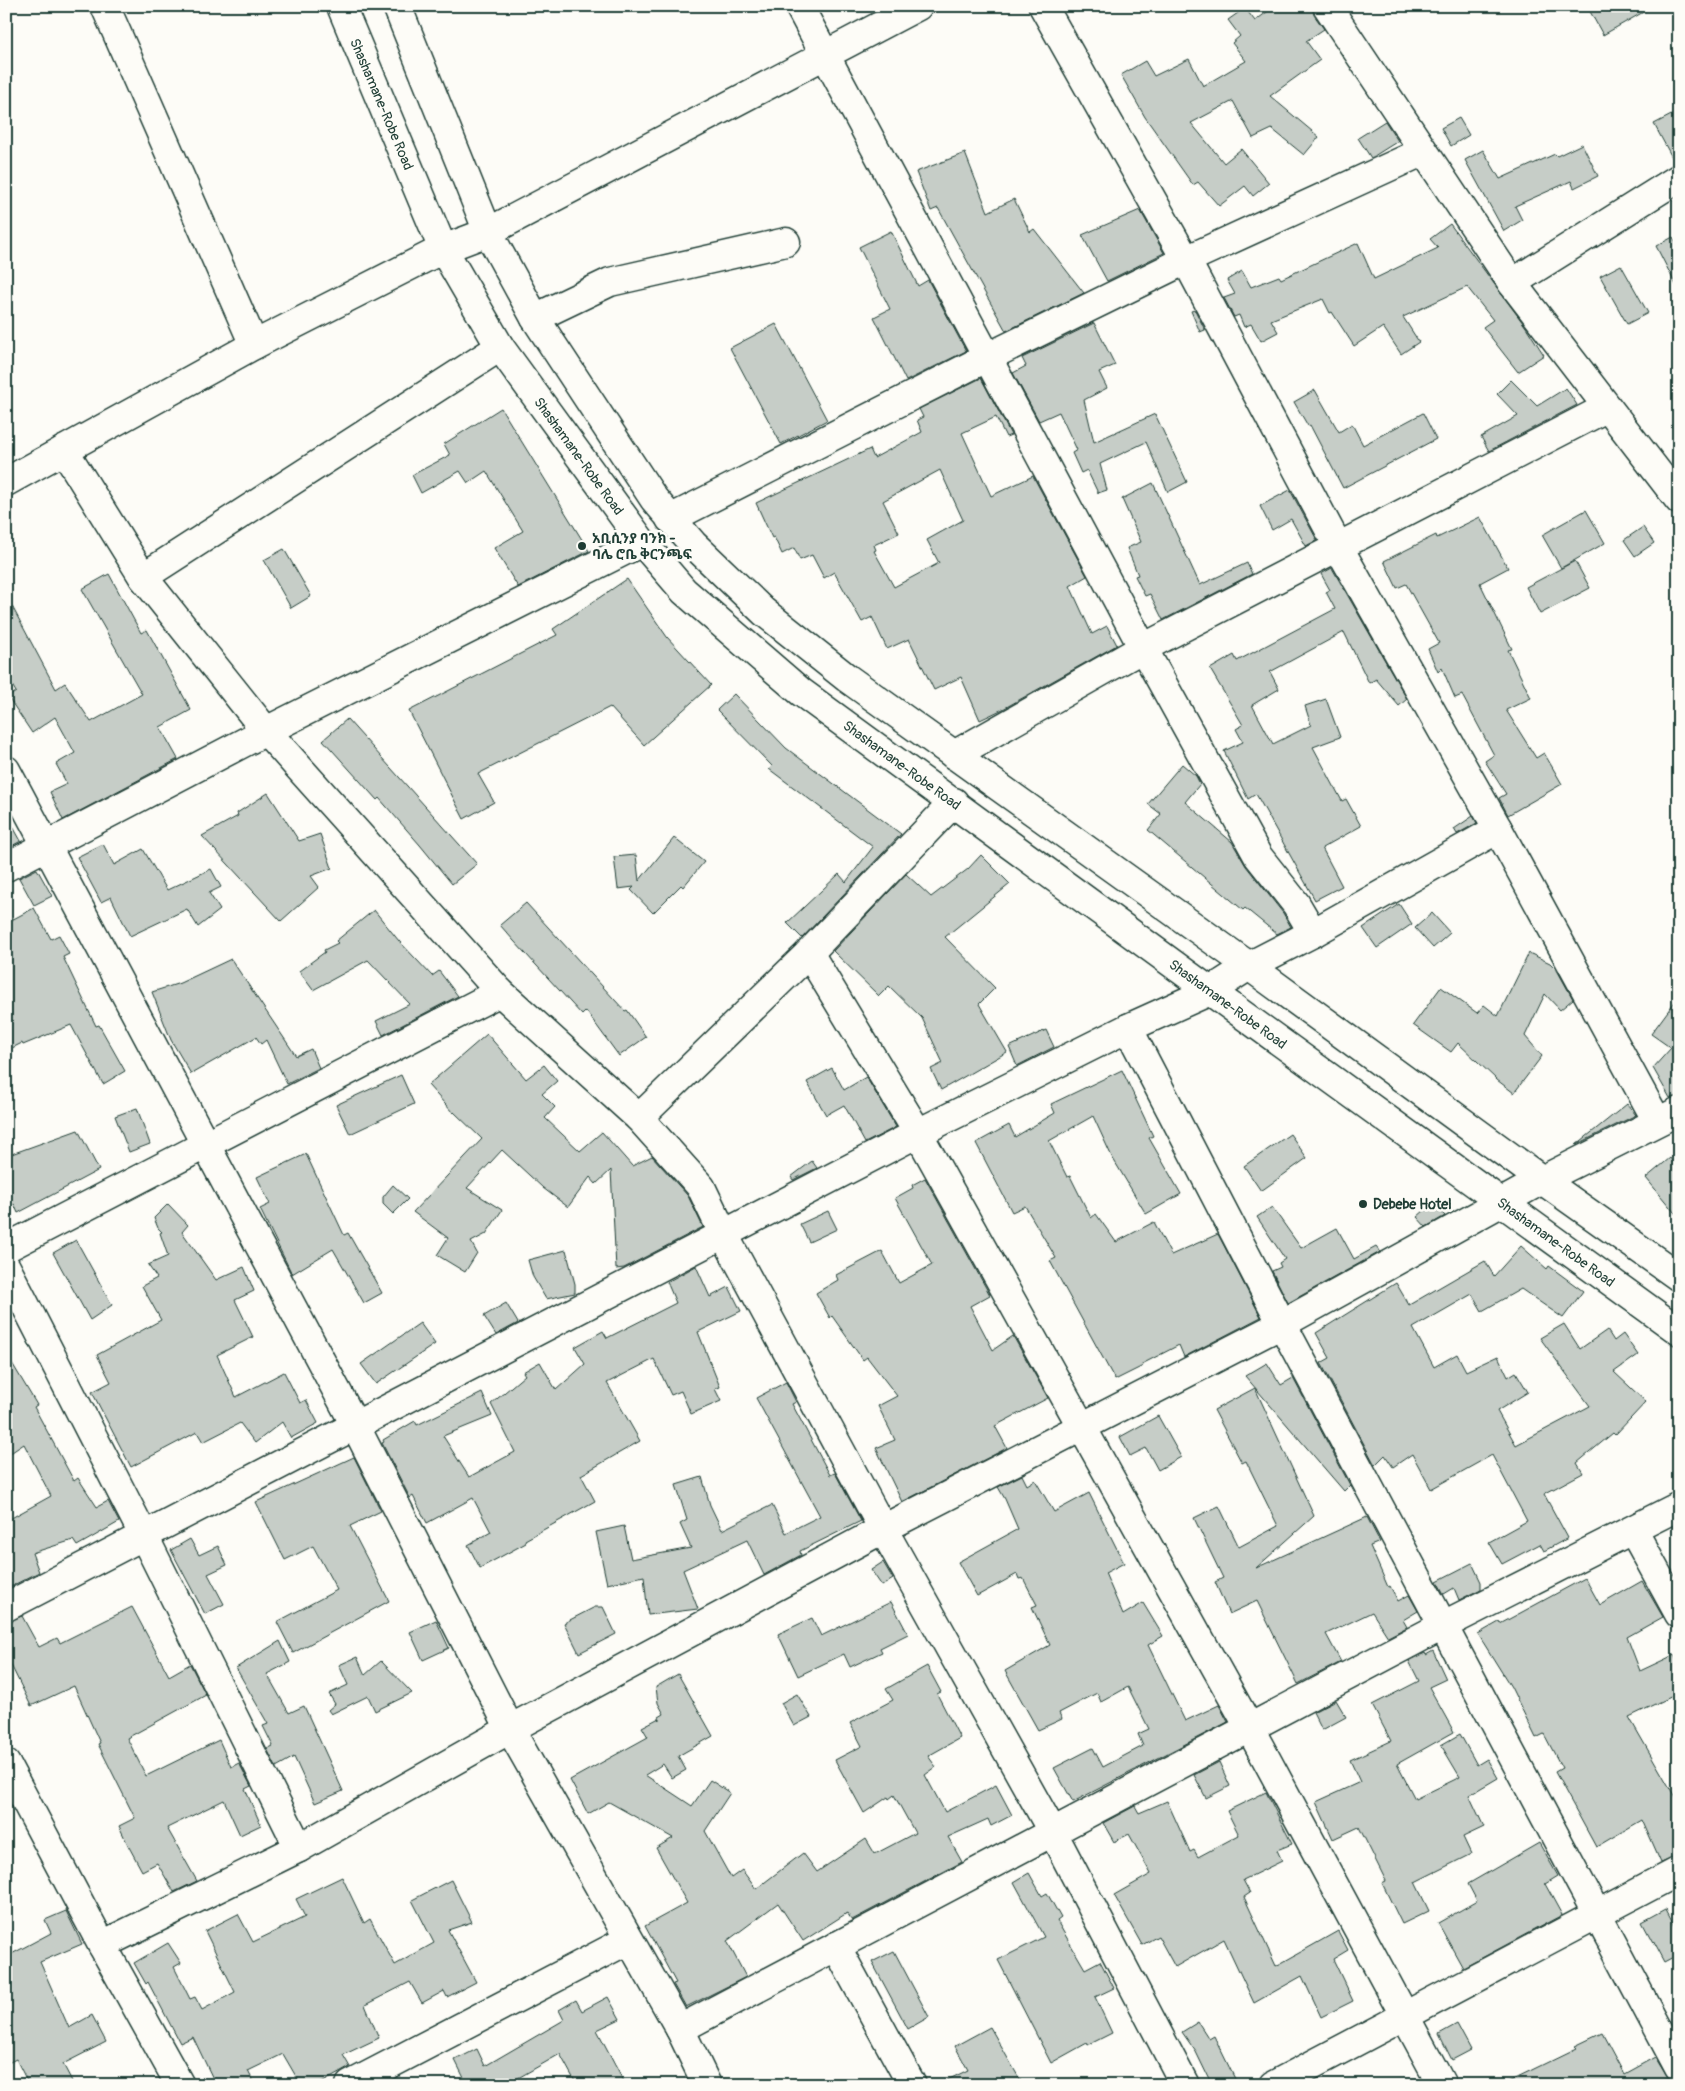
<svg xmlns="http://www.w3.org/2000/svg" width="1685" height="2091" viewBox="0 0 1685 2091" font-family="Pangolin,'Noto Sans Ethiopic',sans-serif">
	<style>
		.building { fill: #c6cdc7; stroke: #1f3d34; fill-rule: evenodd }
		.lines { fill: none; stroke-linecap: round; stroke-linejoin: round }
		.street-casing { stroke: #1f3d34; stroke-width: 31 }
		.primary-casing { stroke: #1f3d34; stroke-width: 31 }
		.street { stroke: #fdfcf7; stroke-width: 28 }
		.primary { stroke: #fdfcf7; stroke-width: 28 }
		.poi-dot { fill: #1f3d34; stroke: #fdfcf7; stroke-width: 2 }
		.labels { text-anchor: middle; stroke-width: 5; stroke-linejoin: round; paint-order: stroke }
		.street-label { font-size: 14px; fill: #1f3d34; stroke: #fdfcf7 }
		.poi-label { font-size: 14px; font-weight: bold; fill: #1f3d34; stroke: #fdfcf7; text-anchor: start }
	</style>
	<rect width="100%" height="100%" fill="#fdfcf7"/>
	<filter id="ink" filterUnits="userSpaceOnUse"><feTurbulence type="fractalNoise" baseFrequency=".02" numOctaves="2"/><feDisplacementMap in="SourceGraphic" scale="10" xChannelSelector="R" yChannelSelector="G"/><feConvolveMatrix kernelMatrix="1 2 1 2 8 2 1 2 1" color-interpolation-filters="sRGB"/></filter>
	<g filter="url(#ink)">
		<!-- building -->
		<g class="building">
			<polygon points="1275,6 1312,6 1314,15 1324,29 1306,41 1320,60 1270,96 1319,137 1304,155 1272,129 1253,138 1233,101 1191,123 1224,163 1241,149 1269,183 1253,196 1245,186 1219,206 1198,182 1193,185 1145,117 1121,75 1145,61 1154,76 1189,59 1203,86 1246,61 1232,43 1240,36 1228,20 1245,8 1255,21"/>
			<polygon points="1587,6 1654,6 1603,35"/>
			<polygon points="1679,111 1679,162 1675,163 1654,124"/>
			<polygon points="1459,118 1469,135 1451,146 1441,128"/>
			<polygon points="1385,121 1398,141 1371,158 1358,138"/>
			<polygon points="1582,144 1598,176 1574,188 1571,181 1515,206 1522,220 1504,231 1465,160 1483,150 1500,179 1555,154 1557,156"/>
			<polygon points="965,153 988,212 1014,199 1030,232 1034,229 1084,293 1006,331 938,208 931,211 916,172"/>
			<polygon points="1140,210 1164,253 1107,281 1082,235"/>
			<polygon points="1450,224 1526,327 1544,355 1518,372 1483,327 1493,320 1467,287 1403,317 1419,342 1401,354 1383,327 1354,346 1332,312 1330,313 1323,299 1271,320 1278,332 1261,341 1251,324 1244,327 1239,315 1234,317 1224,298 1235,294 1227,280 1242,271 1251,287 1279,276 1281,279 1358,243 1374,279 1438,248 1430,239"/>
			<polygon points="891,231 918,286 928,280 966,351 906,381 874,317 890,309 859,247"/>
			<polygon points="1673,237 1679,249 1679,291 1656,246"/>
			<polygon points="1621,265 1648,313 1627,324 1600,276"/>
			<polygon points="1195,310 1205,330 1200,332 1191,311"/>
			<polygon points="1094,323 1115,365 1099,372 1107,388 1084,400 1094,442 1155,414 1187,482 1168,492 1146,442 1100,464 1107,490 1098,493 1087,470 1081,473 1072,453 1077,450 1059,412 1039,421 1013,373 1026,366 1022,358"/>
			<polygon points="776,324 827,420 781,444 730,348"/>
			<path d="M981,378L1011,435L1006,437L996,417L962,433L991,496L1033,476L1087,576L1070,586L1092,634L1107,626L1117,645L1003,709L980,720L961,677L934,690L909,639L887,649L872,617L862,622L834,572L824,578L812,555L800,560L794,548L782,554L774,537L772,538L756,503L870,449L874,458L922,432L917,420L923,417L919,409ZM940,470L963,520L927,540L939,563L894,587L874,551L876,550L874,545L899,533L883,501Z"/>
			<polygon points="1511,380 1537,406 1566,388 1577,405 1489,451 1481,437 1518,416 1497,394"/>
			<polygon points="1315,390 1339,432 1352,424 1363,445 1423,413 1436,439 1343,488 1310,425 1308,426 1294,402"/>
			<polygon points="501,408 589,551 518,587 494,548 523,531 486,471 468,483 460,471 421,493 412,475 450,455 444,444"/>
			<polygon points="1153,483 1200,585 1247,563 1252,574 1163,620 1150,594 1145,596 1135,576 1138,575 1127,548 1141,542 1122,499"/>
			<polygon points="1290,490 1317,540 1306,546 1291,519 1272,530 1260,506"/>
			<polygon points="1586,510 1605,543 1561,568 1542,535"/>
			<polygon points="1480,517 1508,568 1480,583 1512,649 1508,650 1531,698 1506,710 1536,758 1544,753 1562,784 1508,815 1499,798 1506,794 1485,761 1494,755 1462,695 1455,698 1442,668 1438,672 1428,649 1439,643 1406,584 1397,588 1384,561 1436,535 1437,538"/>
			<polygon points="1643,527 1654,543 1635,556 1624,540"/>
			<polygon points="284,549 311,596 291,608 264,560"/>
			<polygon points="1575,561 1590,588 1540,614 1526,587"/>
			<polygon points="1332,568 1407,699 1399,706 1376,679 1369,683 1344,632 1270,672 1279,689 1252,705 1273,744 1311,725 1305,706 1326,699 1340,737 1313,747 1342,801 1346,799 1361,826 1322,848 1342,886 1315,900 1256,794 1248,799 1224,751 1243,742 1236,729 1243,725 1210,669 1234,655 1237,661 1335,609 1326,592 1330,590 1321,574"/>
			<polygon points="109,574 141,633 147,630 191,710 160,727 178,759 63,820 50,792 67,784 56,764 75,753 55,717 32,733 8,697 16,692 6,675 6,595 56,689 65,683 91,722 142,694 82,589"/>
			<polygon points="627,579 667,637 711,685 644,745 610,707 478,774 494,802 464,819 409,711 557,635 553,629"/>
			<polygon points="734,694 786,748 901,834 802,938 787,923 839,874 846,882 873,847 769,769 772,766 717,710"/>
			<polygon points="347,719 477,864 452,884 420,845 379,798 377,800 323,740"/>
			<polygon points="1182,764 1196,776 1200,784 1185,802 1232,842 1246,866 1283,913 1291,927 1277,934 1245,908 1243,910 1148,830 1161,814 1148,804"/>
			<polygon points="268,793 299,841 320,834 332,868 311,876 319,887 281,921 202,836 238,816 237,813"/>
			<polygon points="6,814 21,841 6,849"/>
			<polygon points="1473,816 1477,823 1457,834 1454,829"/>
			<polygon points="674,838 704,862 683,887 681,885 653,913 631,890 634,887 618,889 614,857 636,855 639,881"/>
			<polygon points="103,844 114,865 143,849 167,890 211,869 221,887 209,893 220,910 198,927 187,909 130,936 111,897 101,902 77,857"/>
			<polygon points="981,855 1010,884 945,937 995,988 979,1004 1007,1052 941,1090 931,1069 943,1063 922,1018 889,986 879,996 833,951 906,874 931,897 968,869"/>
			<polygon points="37,869 52,896 34,905 19,878"/>
			<polygon points="526,903 625,1011 627,1010 646,1037 619,1056 586,1011 582,1015 514,941 500,925"/>
			<polygon points="1399,904 1412,924 1377,948 1363,928"/>
			<polygon points="34,908 51,939 59,935 69,954 63,957 96,1026 99,1025 125,1071 105,1083 103,1084 71,1025 23,1045 22,1043 6,1051 6,923"/>
			<polygon points="374,910 399,941 432,976 439,971 458,996 383,1035 376,1021 410,1004 368,960 313,990 299,971 325,952 324,950 338,943 336,941"/>
			<polygon points="1432,913 1450,933 1433,948 1415,928"/>
			<polygon points="1529,953 1550,963 1557,970 1573,999 1560,1010 1545,994 1525,1036 1542,1056 1514,1093 1497,1080 1458,1043 1451,1052 1413,1025 1441,987 1477,1013 1484,1005 1498,1016"/>
			<polygon points="231,959 296,1056 311,1049 319,1068 287,1084 266,1040 261,1044 256,1037 191,1074 171,1040 152,992 180,983"/>
			<polygon points="1679,996 1679,1096 1670,1098 1653,1068 1671,1048 1651,1034"/>
			<polygon points="1046,1030 1054,1047 1017,1066 1009,1047"/>
			<polygon points="487,1034 526,1079 544,1065 557,1081 542,1094 555,1107 545,1118 580,1151 602,1132 632,1166 652,1156 688,1196 703,1227 624,1268 616,1269 611,1170 596,1184 590,1177 568,1207 543,1188 502,1150 467,1188 502,1210 486,1234 471,1242 477,1253 465,1272 437,1255 448,1238 413,1212 482,1139 454,1112 453,1113 428,1085"/>
			<polygon points="832,1068 844,1090 866,1077 896,1127 865,1143 844,1105 826,1115 807,1082"/>
			<polygon points="1122,1070 1153,1136 1149,1138 1181,1194 1146,1214 1112,1157 1093,1116 1049,1141 1067,1177 1070,1176 1091,1218 1096,1214 1116,1242 1154,1222 1171,1255 1218,1234 1261,1317 1184,1357 1179,1345 1142,1364 1143,1366 1115,1380 1050,1261 1056,1258 1025,1206 1012,1212 976,1143 1009,1125 1015,1137 1055,1113 1051,1104"/>
			<polygon points="401,1075 414,1104 350,1134 336,1105"/>
			<polygon points="1627,1104 1636,1115 1576,1145"/>
			<polygon points="137,1108 150,1144 129,1152 115,1116"/>
			<polygon points="78,1130 99,1170 18,1213 14,1204 6,1208 6,1156"/>
			<polygon points="1290,1134 1307,1158 1261,1191 1244,1166"/>
			<polygon points="306,1154 344,1235 348,1233 382,1293 364,1303 333,1249 292,1274 260,1209 270,1204 257,1177"/>
			<polygon points="1670,1158 1679,1169 1679,1218 1646,1178"/>
			<polygon points="812,1161 817,1168 793,1180 791,1177"/>
			<polygon points="925,1178 990,1295 970,1306 993,1350 1013,1336 1048,1398 995,1426 1007,1448 902,1502 876,1448 895,1440 878,1406 897,1396 867,1357 863,1360 832,1316 830,1318 816,1293 838,1280 836,1275 882,1251 899,1283 932,1265 895,1198 913,1188 912,1185"/>
			<polygon points="393,1185 408,1199 393,1214 383,1204 383,1197"/>
			<polygon points="1433,1203 1445,1216 1426,1227 1417,1217"/>
			<polygon points="168,1204 188,1225 182,1232 216,1280 244,1267 254,1291 235,1300 253,1337 217,1355 236,1397 284,1372 300,1403 306,1400 318,1423 291,1438 282,1422 255,1443 240,1423 203,1442 197,1432 131,1467 92,1392 111,1382 97,1355 161,1320 142,1286 157,1278 148,1265 168,1256 160,1233 162,1232 158,1228 154,1218"/>
			<polygon points="1272,1207 1301,1248 1337,1228 1354,1259 1376,1247 1380,1252 1288,1303 1272,1271 1281,1267 1279,1263 1285,1259 1257,1217"/>
			<polygon points="828,1211 837,1229 809,1242 800,1224"/>
			<polygon points="76,1240 112,1305 90,1320 53,1253"/>
			<polygon points="1521,1246 1547,1269 1549,1266 1583,1291 1563,1318 1521,1289 1482,1311 1472,1294 1413,1328 1434,1367 1457,1354 1466,1371 1498,1356 1508,1377 1516,1372 1528,1392 1497,1411 1516,1445 1590,1406 1540,1338 1564,1324 1580,1349 1607,1330 1614,1341 1623,1334 1638,1355 1614,1372 1646,1402 1615,1435 1613,1433 1577,1463 1583,1473 1544,1494 1568,1538 1544,1551 1540,1544 1502,1564 1489,1542 1527,1521 1492,1455 1431,1489 1412,1454 1393,1467 1385,1455 1375,1465 1321,1363 1330,1358 1316,1333 1396,1283 1409,1305 1485,1261 1494,1276"/>
			<polygon points="566,1250 575,1284 575,1293 546,1299 533,1277 528,1260"/>
			<polygon points="696,1266 710,1297 729,1287 741,1311 698,1332 720,1387 715,1389 721,1401 691,1414 681,1391 671,1395 654,1359 607,1383 640,1441 581,1475 595,1501 525,1540 526,1543 480,1568 468,1545 491,1532 473,1498 427,1523 413,1496 410,1498 382,1443 384,1442 383,1440 415,1421 417,1425 482,1393 492,1416 443,1436 469,1477 515,1452 491,1404 525,1375 523,1372 540,1362 556,1390 585,1364 575,1347 603,1331 607,1338 676,1303 667,1282"/>
			<polygon points="506,1303 518,1323 496,1335 484,1316"/>
			<polygon points="420,1323 435,1344 376,1384 361,1364"/>
			<polygon points="6,1353 37,1405 34,1407 74,1481 78,1478 97,1507 108,1501 119,1522 77,1546 73,1540 32,1553 39,1572 6,1589 6,1521 51,1496 24,1444 6,1456"/>
			<polygon points="1267,1363 1281,1385 1293,1378 1350,1485 1344,1491 1245,1376"/>
			<polygon points="786,1382 796,1402 792,1404 830,1475 835,1473 861,1521 800,1551 801,1555 764,1575 747,1540 683,1570 698,1609 648,1615 644,1576 607,1584 596,1532 624,1526 631,1559 691,1548 680,1524 687,1520 676,1485 702,1477 710,1505 722,1530 772,1505 786,1533 820,1516 756,1398"/>
			<polygon points="1255,1388 1314,1516 1256,1568 1367,1517 1380,1542 1370,1546 1388,1587 1390,1586 1398,1601 1409,1595 1418,1611 1403,1620 1407,1627 1388,1637 1372,1612 1326,1634 1341,1662 1298,1684 1257,1601 1229,1614 1215,1582 1223,1578 1194,1518 1219,1506 1239,1547 1278,1526 1246,1461 1242,1463 1214,1410"/>
			<polygon points="1158,1416 1181,1457 1158,1470 1146,1448 1130,1456 1120,1437"/>
			<polygon points="354,1457 381,1511 350,1526 389,1601 293,1653 277,1622 337,1590 313,1546 285,1560 256,1502"/>
			<polygon points="1022,1475 1027,1485 1035,1480 1054,1512 1089,1493 1124,1563 1105,1573 1123,1615 1143,1603 1163,1636 1148,1645 1185,1721 1219,1705 1228,1722 1073,1802 1054,1768 1093,1748 1103,1767 1143,1746 1138,1734 1149,1729 1128,1687 1101,1702 1097,1693 1059,1713 1062,1719 1038,1730 1005,1671 1050,1645 1032,1607 1037,1605 1023,1578 1019,1579 1017,1574 977,1596 958,1562 1018,1529 1005,1499 998,1487"/>
			<polygon points="190,1539 199,1555 218,1546 227,1565 208,1574 224,1604 205,1614 171,1550"/>
			<polygon points="883,1562 893,1579 882,1586 871,1570"/>
			<polygon points="1472,1563 1481,1582 1481,1589 1459,1600 1454,1588 1444,1594 1437,1581"/>
			<polygon points="1585,1578 1600,1605 1642,1581 1663,1617 1627,1637 1640,1671 1674,1655 1679,1666 1679,1693 1629,1717 1679,1804 1679,1856 1661,1863 1642,1820 1596,1847 1555,1772 1562,1768 1544,1734 1536,1738 1511,1687 1478,1634 1499,1622 1500,1624"/>
			<polygon points="891,1602 908,1634 880,1648 882,1652 850,1667 844,1654 798,1676 778,1634 812,1618 821,1636"/>
			<polygon points="132,1607 169,1676 190,1664 206,1695 127,1738 146,1776 219,1740 231,1767 239,1763 251,1786 245,1789 261,1825 240,1835 224,1800 167,1828 197,1881 174,1892 157,1863 142,1871 129,1847 119,1826 135,1818 98,1744 100,1743 74,1686 31,1706 6,1655 6,1622 22,1616 39,1647 57,1638 60,1643"/>
			<polygon points="595,1607 603,1607 616,1634 579,1653 564,1623"/>
			<polygon points="436,1620 449,1648 423,1660 410,1632"/>
			<polygon points="280,1641 290,1662 267,1674 289,1713 304,1706 343,1791 315,1803 294,1757 276,1767 267,1749 273,1746 263,1726 268,1724 236,1668"/>
			<polygon points="1433,1651 1446,1679 1429,1687 1454,1732 1397,1764 1415,1799 1460,1777 1441,1745 1460,1734 1477,1765 1487,1759 1498,1778 1469,1795 1484,1827 1463,1837 1471,1854 1415,1882 1429,1911 1402,1924 1382,1883 1386,1881 1359,1827 1333,1839 1316,1802 1360,1782 1350,1760 1391,1741 1372,1705 1419,1681 1409,1661 1425,1653 1426,1655"/>
			<polygon points="357,1657 365,1675 381,1661 412,1693 375,1711 368,1696 331,1714 328,1710 335,1704 329,1694 348,1685 339,1665"/>
			<polygon points="927,1666 941,1692 937,1694 960,1738 928,1756 936,1767 925,1775 945,1812 996,1785 1012,1815 991,1826 988,1819 948,1837 962,1862 852,1920 847,1913 803,1941 778,1903 727,1941 746,1977 686,2007 673,1984 676,1983 645,1926 687,1903 656,1848 673,1838 609,1802 588,1814 570,1780 648,1737 642,1727 659,1718 660,1720 659,1717 664,1714 658,1703 656,1687 678,1674 713,1736 678,1756 686,1770 672,1778 663,1764 645,1775 692,1806 710,1780 730,1793 705,1831 731,1878 742,1870 756,1889 803,1853 817,1872 866,1839 875,1854 915,1833 894,1795 889,1799 888,1797 864,1813 835,1760 862,1746 850,1723 893,1700 886,1689"/>
			<polygon points="797,1694 811,1717 794,1726 781,1703"/>
			<polygon points="1336,1700 1346,1717 1322,1730 1313,1712"/>
			<polygon points="1219,1762 1230,1786 1206,1798 1194,1775"/>
			<polygon points="1266,1792 1292,1844 1277,1850 1282,1861 1243,1880 1250,1893 1244,1897 1276,1966 1338,1931 1348,1950 1333,1959 1353,2001 1321,2017 1302,1976 1254,2003 1224,1939 1175,1967 1158,1936 1142,1945 1114,1895 1151,1874 1129,1834 1114,1842 1103,1823 1135,1806 1139,1813 1167,1801 1190,1852 1194,1850 1198,1857 1239,1835 1227,1811"/>
			<polygon points="1539,1843 1558,1876 1545,1884 1562,1915 1463,1968 1438,1923 1477,1901 1468,1884"/>
			<polygon points="1029,1873 1042,1896 1047,1893 1061,1918 1057,1921 1085,1969 1100,1961 1114,1988 1095,1997 1112,2033 1088,2045 1087,2043 1051,2063 998,1960 1044,1937 1014,1882"/>
			<polygon points="342,1877 364,1923 370,1919 395,1965 434,1943 412,1900 451,1880 472,1922 448,1930 476,1982 447,1997 444,1991 422,2003 410,1982 365,2005 379,2038 343,2055 350,2067 318,2085 301,2085 283,2054 248,2071 255,2085 216,2085 193,2037 180,2043 148,1982 146,1984 134,1963 168,1943 181,1963 174,1967 190,1999 195,1997 202,2010 235,1992 205,1931 238,1914 253,1942 305,1917 296,1899"/>
			<polygon points="1666,1909 1679,1934 1679,1955 1664,1963 1642,1922"/>
			<polygon points="66,1911 82,1944 40,1962 69,2028 92,2015 106,2042 63,2064 74,2085 29,2085 16,2059 6,2064 6,1957 51,1933 45,1920"/>
			<polygon points="894,1951 929,2017 908,2029 872,1962"/>
			<polygon points="608,1997 620,2019 597,2030 626,2085 577,2085 560,2054 506,2085 452,2085 464,2078 455,2060 477,2049 485,2066 564,2020 559,2010 576,2000 582,2011"/>
			<polygon points="1198,2022 1209,2039 1214,2036 1238,2085 1212,2085 1196,2052 1182,2032"/>
			<polygon points="1457,2024 1471,2050 1452,2060 1439,2034"/>
			<polygon points="990,2027 1023,2085 937,2085 968,2070 955,2046"/>
			<polygon points="1602,2033 1624,2074 1655,2057 1668,2078 1655,2085 1501,2085 1577,2048 1575,2046"/>
		</g>
		<g class="lines">
			<!-- street casing -->
			<g class="street-casing">
				<g id="street">
					<polyline points="105,6 254,345"/>
					<polyline points="799,6 1143,648 1258,856 1296,904 1313,933"/>
					<polyline points="1043,6 1186,260 1339,548 1498,829 1657,1121"/>
					<polyline points="1327,6 1512,283 1679,500"/>
					<polyline points="1512,283 1679,178"/>
					<polyline points="535,318 610,282 786,242"/>
					<polyline points="64,450 143,577 266,731 500,992 639,1118 701,1187 723,1233 883,1529 1052,1831 1185,2085"/>
					<polyline points="6,482 254,345 443,249 488,232 918,6"/>
					<polyline points="670,519 988,357 1186,260 1422,152"/>
					<polyline points="143,577 500,347"/>
					<polyline points="954,755 1143,648 1606,408"/>
					<polyline points="6,770 355,1425 510,1729 680,2029 707,2085"/>
					<polyline points="6,867 266,731 642,542"/>
					<polyline points="809,953 918,1133 1249,1727 1442,2085"/>
					<polyline points="1128,1028 1282,1324 1679,2068"/>
					<polyline points="639,1118 809,953 954,802"/>
					<polyline points="6,1248 500,992"/>
					<polyline points="6,1267 144,1536 299,1848"/>
					<polyline points="1633,1530 1679,1614"/>
					<polyline points="6,1607 918,1133 1128,1028 1210,991 1249,966 1313,933 1498,829"/>
					<polyline points="6,1764 102,1945 180,2085"/>
					<polyline points="102,1945 299,1848 510,1729 883,1529 1282,1324 1542,1180 1679,1111"/>
					<polyline points="836,1946 912,2085"/>
					<polyline points="680,2029 1444,1625 1679,1506"/>
					<polyline points="350,2085 628,1940"/>
					<polyline points="1274,2085 1679,1871"/>
				</g>
			</g>
			<!-- primary casing -->
			<g class="primary-casing">
				<g id="primary">
					<polyline points="341,6 443,249 500,347 642,542 684,591 801,692 1210,991 1679,1331"/>
					<polyline points="397,6 488,232 535,318 654,499 693,544 764,612 847,678 1249,966 1542,1180 1679,1277"/>
				</g>
			</g>
			<!-- street -->
			<use href="#street" class="street"/>
			<!-- primary -->
			<use href="#primary" class="primary"/>
		</g>
	</g>
	<!-- markers -->
	<g class="poi-dot">
		<circle cx="582" cy="546" r="5"/>
		<circle cx="1363" cy="1204" r="5"/>
	</g>
	<g class="labels">
		<!-- street labels -->
		<g class="street-label">
			<text transform="translate(382 104) rotate(67)" y="5">Shashamane-Robe Road</text>
			<text transform="translate(579 456) rotate(54)" y="5">Shashamane-Robe Road</text>
			<text transform="translate(902 765) rotate(36)" y="5">Shashamane-Robe Road</text>
			<text transform="translate(1228 1004) rotate(36)" y="5">Shashamane-Robe Road</text>
			<text transform="translate(1556 1242) rotate(36)" y="5">Shashamane-Robe Road</text>
		</g>
		<!-- poi labels -->
		<g class="poi-label">
			<text x="592" y="543">አቢሲንያ ባንክ -<tspan x="592" dy="16">ባሌ ሮቤ ቅርንጫፍ</tspan></text>
			<text x="1373" y="1209">Debebe Hotel</text>
		</g>
	</g>
	<!-- margin -->
	<rect width="1685" height="2091" fill="none" stroke="#fdfcf7" stroke-width="25"/>
	<rect x="12" y="12" width="1660" height="2066" fill="none" stroke="#1f3d34" stroke-width="2" filter="url(#ink)"/>
</svg>
